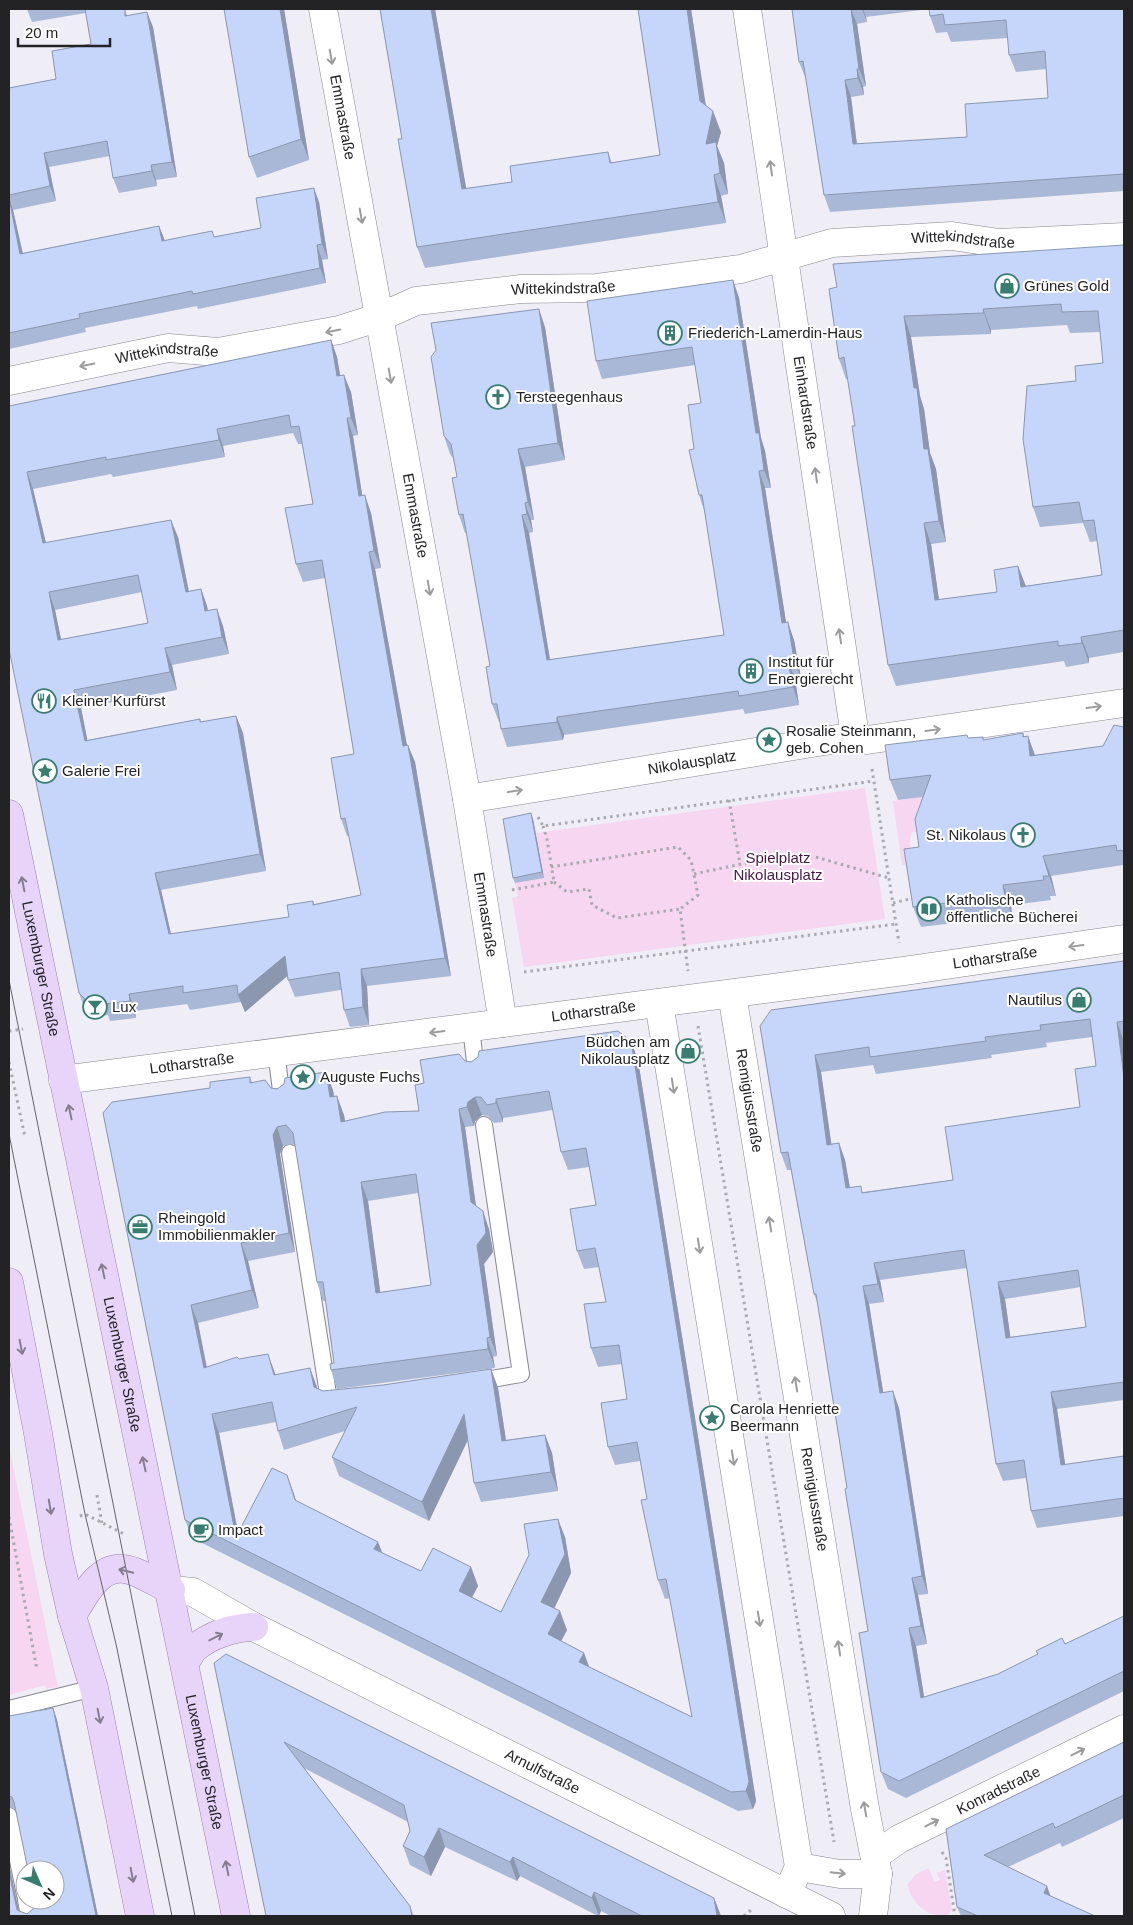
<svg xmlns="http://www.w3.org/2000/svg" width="1133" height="1925" viewBox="0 0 1133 1925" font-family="Helvetica,sans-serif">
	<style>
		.green { fill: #f6d6f0 }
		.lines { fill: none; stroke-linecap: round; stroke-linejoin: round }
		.service-casing { stroke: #86868d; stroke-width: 18 }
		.minor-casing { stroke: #86868d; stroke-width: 29 }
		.tertiary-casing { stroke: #86868d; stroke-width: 29 }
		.primary-casing { stroke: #9a83ad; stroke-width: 29 }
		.path { stroke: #a9a9af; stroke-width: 3; stroke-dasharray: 2.5 4; stroke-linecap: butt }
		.service { stroke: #fff; stroke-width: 16 }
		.minor { stroke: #fff; stroke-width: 28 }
		.tertiary { stroke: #fff; stroke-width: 28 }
		.primary { stroke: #e9d4f9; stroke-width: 28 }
		.tram { stroke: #646368; stroke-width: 1 }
		.wall { fill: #aab8d7; fill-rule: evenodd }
		.shaded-wall { fill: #8b96af }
		.building { fill: #c6d6fa; stroke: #8b96af; fill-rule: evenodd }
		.oneway { stroke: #9c9c9d }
		.oneway2 { stroke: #867c90 }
		.labels { text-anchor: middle; stroke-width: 4; stroke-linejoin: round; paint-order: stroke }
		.street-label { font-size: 15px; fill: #232326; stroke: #fff }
		.poi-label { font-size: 15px; fill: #232326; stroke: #fff; text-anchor: start }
		.park-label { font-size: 15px; fill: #471642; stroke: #fff }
	</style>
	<rect width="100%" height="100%" fill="#efeef6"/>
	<!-- green -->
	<g class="green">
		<polygon points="865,788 885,919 524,967 512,898 518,896 515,883 544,877 536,833"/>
		<path d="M936,795L923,832H912C908,843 912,853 909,864L902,865L893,801Z"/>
		<polygon points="9,1446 58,1687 46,1689 45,1685 9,1695"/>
		<path d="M929,1868L934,1882L940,1880L937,1873L945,1870L952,1910L947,1916C925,1916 914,1905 907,1885L916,1874Z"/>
	</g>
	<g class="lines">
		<!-- service casing -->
		<g class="service-casing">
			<g id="service">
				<polyline points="471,1027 476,1071"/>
				<polyline points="276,1052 282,1098"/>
				<polyline points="290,1153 329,1400 341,1399"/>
				<polyline points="474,1382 521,1374 484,1125"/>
				<polyline points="9,1709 94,1688"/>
				<polyline points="9,1816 25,1895"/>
				<polyline points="26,1900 29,1916"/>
			</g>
		</g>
		<!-- minor casing -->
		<g class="minor-casing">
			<g id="minor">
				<path id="s1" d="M323,9L467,799L503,1023"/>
				<path id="s2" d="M747,9L855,736"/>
				<path id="s3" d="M9,381L168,348L218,352L339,330L380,317L416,301L521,289L597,288L741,269L832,243L952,236L999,243L1124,237"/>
				<path id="s4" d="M467,799L855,736L867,740L1124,703"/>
				<path id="s5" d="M732,994L865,1809L878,1874L873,1916"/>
				<polyline points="659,1003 799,1867 787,1894"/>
				<path id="s6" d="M63,1080L904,971L1124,939"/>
				<path id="s7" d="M875,1856L899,1839L1124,1729"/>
				<polyline points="799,1867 840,1874 878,1874"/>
			</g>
		</g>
		<!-- tertiary casing -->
		<g class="tertiary-casing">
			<g id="tertiary">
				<path id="s8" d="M171,1590L193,1592L254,1627L831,1916"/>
			</g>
		</g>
		<!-- primary casing -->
		<g class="primary-casing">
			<g id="primary">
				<path id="s9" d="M9,814L236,1916"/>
				<polyline points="9,1282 38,1433 58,1554 72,1616 94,1688 140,1916"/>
				<path d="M72,1616C83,1598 98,1565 124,1569C137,1570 158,1584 171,1590"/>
				<path d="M185,1663C188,1658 191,1652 194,1649C209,1635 235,1627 254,1627"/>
			</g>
		</g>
		<!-- path -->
		<g class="path">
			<polyline points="872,769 899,943"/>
			<polyline points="729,800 740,864"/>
			<polyline points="538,817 543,826 874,781"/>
			<polyline points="551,867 678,847 691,860 698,895 680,909 688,971"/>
			<polyline points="694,874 746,863 812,856 889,878"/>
			<polyline points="554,882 567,892 589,889 592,905 617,918 680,909"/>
			<polyline points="512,890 554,882 547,839 543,826"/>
			<polyline points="893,903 914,898"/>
			<polyline points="524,972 896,924"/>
			<polyline points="698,1026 834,1842"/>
			<polyline points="9,1031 23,1029"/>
			<polyline points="9,1062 25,1137"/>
			<polyline points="97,1495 102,1524"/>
			<polyline points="80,1516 85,1514 126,1535"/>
			<polyline points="9,1517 37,1670"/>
			<polyline points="942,1852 946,1858 955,1916"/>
			<polyline points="744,1916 751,1910"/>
		</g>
		<!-- service -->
		<use href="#service" class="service"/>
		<!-- minor -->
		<use href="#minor" class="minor"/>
		<!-- tertiary -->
		<use href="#tertiary" class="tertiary"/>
		<!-- primary -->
		<use href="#primary" class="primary"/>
		<!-- tram -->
		<g class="tram">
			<polyline points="9,980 195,1916"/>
			<polyline points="9,1134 85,1514 116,1644 172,1916"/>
		</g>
	</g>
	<!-- wall -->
	<g class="wall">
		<polygon points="27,9 125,9 127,15 153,27 177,177 156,180 157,186 119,193 113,178 110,156 49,167 56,201 13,210 23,253 159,226 165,241 214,237 261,228 319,202 328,259 322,260 326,283 198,309 197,306 85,328 86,332 9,349 9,88 56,79 91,44 86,13 32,22"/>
		<polygon points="284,9 309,160 257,178 249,157"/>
		<polygon points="380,9 435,9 466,189 512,182 608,152 612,163 660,155 638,9 691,9 706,105 721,132 717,146 724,163 728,194 721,196 726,223 425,268 417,247 402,139"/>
		<path d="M792,9H1124V191L830,212L824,195L806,79L799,62ZM929,9L930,16L936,33L947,32L951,42L1008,38L1009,55L1016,72L1046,69L1048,98L967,137L857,144L851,97L864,95L863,87L866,86L857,24L867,22L866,17Z"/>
		<path d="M1124,245V652L1089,658V663L1066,667L1064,661L896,686L888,665L848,379H846L839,359L829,289ZM1067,325L1070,333L1100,332L1103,363L1076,381L1033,507L1040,527L1083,523L1090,542L1097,541L1102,575L1026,586L1018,566L997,592L939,600L931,544L946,542L936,469L930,453L924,409L920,396L911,337L991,334V330Z"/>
		<polygon points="733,280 739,298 761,438 765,451 771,488 765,488 786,623 794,640 801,678 795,679 799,705 745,714 743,709 564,735 563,740 507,747 501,729 500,722 499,722 492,704 490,666 467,533 465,533 459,515 457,477 453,458 450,454 444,436 545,327 565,460 525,467 534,520 531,520 533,532 529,533 550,660 724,635 705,513 699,495 694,449 701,403 695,365 602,379 596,361"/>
		<path d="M331,340L337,357L340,375L351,392L358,435L353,436L362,496L371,513L381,568L375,569L407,745L415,762L451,976L367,986L369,1025L350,1027L344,1010L341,990L295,997L288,980V975L245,1012L241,1002L190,1010L187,1004L135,1011L136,1018L110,1021L108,1015L93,1017L85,1010L79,993L9,406ZM293,433L298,444H302L313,504L296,564L303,582L325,578L354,754L341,819L347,836H349L361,895L314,904L313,901L289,917L171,934L161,890L266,871L243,733L236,716L201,722L200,719L87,740L81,708L177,690L172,665L229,654L223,626L208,611L207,606L201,589L189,591L178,537L46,543L33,489L111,474L113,477L225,457L223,446ZM142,592L148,623L61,640L55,610Z"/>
		<polygon points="1124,727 1124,870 1123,865 1051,876 1056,896 1050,896 1051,900 1011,905 1012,916 921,927 913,907 923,797 898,800 890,780 968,738 983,737 984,740 1028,736 1035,755 1103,746"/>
		<polygon points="533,819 544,878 515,883 513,878"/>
		<path d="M1124,961V1039H1123L1124,1046V1400L1057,1409L1065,1465L1124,1456V1516L1037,1528L1031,1511L1026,1478L1003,1481L996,1464L967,1268L880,1280L884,1302L869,1304L883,1392L899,1408L928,1594L918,1595L927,1644L916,1646L924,1697L998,1674L1065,1644L1124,1616V1691L906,1798L888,1789L881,1772L868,1631L847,1488L818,1304L814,1294L791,1170H787L781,1153L760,1026ZM1092,1037L1096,1066L1080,1107L953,1180L863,1192L850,1188L845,1160L839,1143L831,1144L821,1072L873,1065L876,1074L992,1058L991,1055L1047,1047L1046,1043ZM1081,1287L1086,1327L1010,1337L1005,1299Z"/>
		<path d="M638,1060L756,1801L753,1809L738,1811L192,1538L185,1520L103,1113L210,1088L250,1077L252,1082L271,1088L333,1090L334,1096L344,1115L345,1121L419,1111L424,1083L465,1061L471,1062ZM553,1110L561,1152L568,1170L589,1167L596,1205L577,1251L584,1269L599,1267L606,1302L591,1348L598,1367L622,1364L627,1399L608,1447L615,1465L640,1461L647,1499L658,1580L665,1599L670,1598L692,1717L589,1667L584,1653L561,1641L567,1630L554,1609L571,1573L565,1537L501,1612L472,1597L478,1586L471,1567L421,1571L382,1553L378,1542L296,1501L287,1475L238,1532L219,1433L276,1422L278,1431L284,1450L345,1431L332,1457L339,1476L429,1521L468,1440L474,1483L481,1502L558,1491L552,1453L545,1435L506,1440L498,1388L491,1369L383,1385L323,1391L317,1388L276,1375L239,1359L207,1367L198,1323L259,1308L248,1261L295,1252L280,1154L283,1146L293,1144L295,1146L317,1282L323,1301H326L334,1363L331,1370L337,1389L495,1368L493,1357L497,1356L484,1264L493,1252L489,1229L476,1206L465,1127L474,1126L475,1121L482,1115L488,1116L494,1123L503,1122V1118ZM418,1193L431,1285L380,1293L368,1201Z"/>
		<polygon points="214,1663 714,1898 721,1916 611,1916 601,1911 598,1916 520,1876 517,1881 445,1847 431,1876 410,1865 403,1846 410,1831 408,1822 304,1768 410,1906 414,1916 266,1916"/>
		<polygon points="53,1708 57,1720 98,1916 9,1916 19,1911 27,1914 34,1908 34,1902 16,1809 9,1807 9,1716"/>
		<polygon points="1124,1742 1124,1818 1062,1847 1060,1843 1008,1867 1050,1896 1095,1916 961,1916 957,1907 946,1829"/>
	</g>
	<!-- shaded-wall -->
	<g class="shaded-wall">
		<polygon points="280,9 284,9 309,160 301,139"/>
		<polygon points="431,9 435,9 470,210 462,189"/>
		<polygon points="687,9 691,9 708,122 700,101"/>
		<polygon points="851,9 857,24 866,86 859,69"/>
		<polygon points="862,9 863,9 866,17 867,22"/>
		<polygon points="147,12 153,27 177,177 172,162"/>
		<polygon points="857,69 863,87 864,95 858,78"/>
		<polygon points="845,80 851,97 859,162 853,144"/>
		<polygon points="713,111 721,132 717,146 724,163 728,194 720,173 706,144"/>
		<polygon points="44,153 49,167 56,201 50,186"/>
		<polygon points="151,165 156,180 157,186 152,171"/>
		<polygon points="714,175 721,196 726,223 718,202"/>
		<polygon points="314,188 319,202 328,259 322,244"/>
		<polygon points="9,197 13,210 26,269 20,254"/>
		<polygon points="159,226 165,241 162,241"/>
		<polygon points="317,245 322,260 326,283 320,268"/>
		<polygon points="733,280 739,298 761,438 765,451 771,488 764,470 756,433"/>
		<polygon points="539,309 545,327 565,460 558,443"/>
		<polygon points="983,309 991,330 991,334 984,313"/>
		<polygon points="904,316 911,337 920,396 924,409 930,453 936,469 946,542 939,521 924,449 914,388"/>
		<polygon points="331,340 337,357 343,393 337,376"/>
		<polygon points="344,375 351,392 358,435 351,418"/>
		<polygon points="347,418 353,436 365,513 359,496"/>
		<polygon points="217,429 223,446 225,457 219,440"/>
		<polygon points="518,449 525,467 534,520 528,502"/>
		<polygon points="759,471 765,488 789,641 782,623"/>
		<polygon points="27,472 33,489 50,560 43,543"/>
		<polygon points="365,495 371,513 381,568 374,551"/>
		<polygon points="525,503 531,520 533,532 527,514"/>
		<polygon points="522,515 529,533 553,678 547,660"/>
		<polygon points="171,520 178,537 192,609 186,592"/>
		<polygon points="924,523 931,544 942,621 935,600"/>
		<polygon points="369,552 375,569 410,763 403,746"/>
		<polygon points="1018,566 1026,587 1021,587"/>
		<polygon points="201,589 207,606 211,629 205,611"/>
		<polygon points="49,592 55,610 65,658 58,640"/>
		<polygon points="217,609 223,626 229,654 222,637"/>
		<polygon points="788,622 794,640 801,678 794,660"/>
		<polygon points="1081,637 1089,658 1089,663 1082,643"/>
		<polygon points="165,648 172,665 177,690 170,672"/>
		<polygon points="788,661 795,679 799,705 793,687"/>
		<polygon points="74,690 81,708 91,758 85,741"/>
		<polygon points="236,716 243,733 266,871 260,854"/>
		<polygon points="557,717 564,735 563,740 557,722"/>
		<polygon points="1023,733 1029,751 1028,736 1035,756 1037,775 1023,737"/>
		<polygon points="408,745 415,762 451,976 445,958"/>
		<polygon points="531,813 533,819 544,878 542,872"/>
		<polygon points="1043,856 1051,876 1056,896 1049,876"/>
		<polygon points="155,873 161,890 175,952 169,934"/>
		<polygon points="1003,885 1011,905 1012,916 1005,896"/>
		<polygon points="285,956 291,973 245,1012 238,995"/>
		<polygon points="361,969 367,986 369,1025 363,1007"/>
		<polygon points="129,994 135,1011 136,1018 130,1001"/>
		<polygon points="1117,1022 1123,1039 1124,1046 1124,1078"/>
		<polygon points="631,1041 638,1060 756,1801 753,1809 746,1791"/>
		<polygon points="815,1055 821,1072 834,1162 827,1145"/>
		<polygon points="326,1072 333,1090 337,1116 330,1097"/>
		<polygon points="337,1096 344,1115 348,1141 341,1122"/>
		<polygon points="475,1097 482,1115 475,1121 474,1126 467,1107 468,1102"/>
		<polygon points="496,1099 503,1118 503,1122 496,1103"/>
		<polygon points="459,1109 465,1127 478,1221 471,1202"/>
		<polygon points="277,1127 283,1146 280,1154 295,1252 289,1233 273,1135"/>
		<polygon points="839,1143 845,1160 853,1206 846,1188"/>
		<polygon points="361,1182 368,1201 383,1312 376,1293"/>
		<polygon points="483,1211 489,1229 493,1252 484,1264 497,1356 490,1337 477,1245"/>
		<polygon points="241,1243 248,1261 259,1308 252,1290"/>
		<polygon points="874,1263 880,1280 884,1302 878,1284"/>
		<polygon points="998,1282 1005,1299 1013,1355 1006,1338"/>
		<polygon points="863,1286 869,1304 886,1410 880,1393"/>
		<polygon points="191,1305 198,1323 210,1386 204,1368"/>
		<polygon points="487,1338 493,1357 495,1368 488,1349"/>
		<polygon points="268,1354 275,1373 281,1394 274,1375"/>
		<polygon points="310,1368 317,1387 321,1406 314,1387"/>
		<polygon points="491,1369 498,1388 509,1460 502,1441"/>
		<polygon points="893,1391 899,1408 928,1594 922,1576"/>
		<polygon points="1051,1392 1057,1409 1068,1483 1061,1465"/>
		<polygon points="212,1414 219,1433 241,1548 236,1537"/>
		<polygon points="464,1414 471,1433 429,1521 422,1502"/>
		<polygon points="545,1435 552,1453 558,1491 551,1472"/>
		<polygon points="287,1475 294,1494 301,1519 295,1500"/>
		<polygon points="558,1519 565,1537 571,1573 548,1621 541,1602"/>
		<polygon points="378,1542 385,1560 374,1549"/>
		<polygon points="471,1567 478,1586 466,1609 459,1591"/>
		<polygon points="912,1578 918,1595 927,1644 921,1626"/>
		<polygon points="560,1611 567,1630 555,1653 548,1634"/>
		<polygon points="909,1628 916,1646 927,1715 921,1698"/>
		<polygon points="584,1653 591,1672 579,1662"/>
		<polygon points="53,1708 57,1720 98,1916 96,1916"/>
		<polygon points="439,1828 445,1847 431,1876 424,1857"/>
		<polygon points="513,1857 520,1876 517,1881 510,1862"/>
		<polygon points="9,1863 20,1916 17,1910 9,1872"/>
		<polygon points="1047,1886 1054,1906 1044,1893"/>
		<polygon points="594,1892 601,1911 599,1916 592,1898"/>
		<polygon points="714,1898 721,1916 717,1916"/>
	</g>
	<!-- building -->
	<g class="building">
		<polygon points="85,9 125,9 125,16 147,12 172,162 151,165 152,171 113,178 107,141 44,153 50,186 9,195 9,88 56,79 52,51 91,44"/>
		<polygon points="224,9 280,9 301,139 249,157"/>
		<polygon points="380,9 431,9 462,189 512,182 510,166 608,152 610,163 660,155 638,9 687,9 700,101 713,111 706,144 716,142 720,173 714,175 718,202 417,247 398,139 402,139"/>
		<polygon points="792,9 851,9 859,69 857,69 858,78 845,80 853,144 967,137 965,104 1048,98 1045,51 1009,55 1006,20 945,25 943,14 930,16 929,9 1124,9 1124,174 824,195 803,61 799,62"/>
		<polygon points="314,188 322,244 317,245 320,268 193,294 192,291 79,314 80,318 9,333 9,198 20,254 159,226 162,241 212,231 214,237 261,228 256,198"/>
		<path d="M1124,245V630L1081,637L1082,643L1058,646V641L888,665L852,426H855L844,357L839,359L829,289L837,287L833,264ZM1061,304L1062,312L1098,311L1103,363L1075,366L1076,381L1027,386L1023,439L1033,507L1079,502L1083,521L1094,520L1102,575L1021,587L1018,566L994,570L997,592L935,600L924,523L939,521L928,449H924L917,388H914L904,316L984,313L983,309Z"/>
		<polygon points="733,280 756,433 759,433 764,470 759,471 778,596 782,623 788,622 794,660 788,661 793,687 739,696 738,691 557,717 557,722 501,729 497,704 492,704 486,667 490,666 463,514 459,515 452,478 457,477 451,444 444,436 431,357 436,350 431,323 539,309 558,443 518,449 528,502 525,503 527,514 522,515 547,660 724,635 702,495 699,495 689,450 694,449 688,405 701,403 692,347 596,361 587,301"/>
		<path d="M331,340L337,376L344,375L351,418H347L359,496L365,495L374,551L369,552L403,746L408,745L445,958L361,969L363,1007L344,1010L339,972L288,980L285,956L238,995L237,985L183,993V986L129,994L130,1001L104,1004L102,998L86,1000L79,993L9,649V406ZM289,415L291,427L299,426L313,504L285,508L296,564L322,560L354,754L331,758L341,819L345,818L361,895L313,905V901L287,905L289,917L169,934L155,873L260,854L236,716L200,722V719L85,741L74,690L170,672L165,648L222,637L217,609L205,611L201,589L186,592L171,520L43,543L27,472L106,457V460L219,440L217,429ZM138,575L148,623L58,640L49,592Z"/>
		<polygon points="1114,725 1124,727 1124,853 1122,850 1117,851 1116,845 1043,856 1049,876 1043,876 1044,880 1003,885 1005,896 913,907 904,849 919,847 915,819 931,775 890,780 885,745 967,735 968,738 983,737 983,740 1023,733 1023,737 1028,736 1030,756 1103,746"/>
		<polygon points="531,813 542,872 513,878 503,819"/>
		<path d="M1124,961V1021L1117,1022L1124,1078V1382L1051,1392L1061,1465L1124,1456V1498L1031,1511L1024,1460L996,1464L964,1250L874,1263L878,1284L863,1286L880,1393L893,1391L922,1576L912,1578L921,1626L909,1628L921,1698L998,1674L1038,1654L1036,1651L1062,1638L1065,1644L1124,1616V1671L899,1781L881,1772L859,1633L868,1631L845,1489L847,1488L816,1294H814L788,1152L781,1153L760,1026L771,1010ZM1090,1019L1096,1066L1075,1069L1080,1107L945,1127L953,1180L862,1193L861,1186L846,1188L839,1143L827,1145L815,1055L869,1047L870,1057L986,1041L985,1037L1041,1030L1040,1025ZM1078,1270L1086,1327L1006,1338L998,1282Z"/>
		<path d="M618,1031L631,1041L749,1782L746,1791L731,1792L185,1520L103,1113L112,1102L210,1088V1082L250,1077V1083L265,1080L271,1088L277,1089L284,1084L285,1078L326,1072L330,1097L337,1096L341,1122L385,1112L419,1111L415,1085L424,1083L420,1060L459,1054L465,1061L471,1062L478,1057L479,1051ZM549,1091L561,1152L586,1148L596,1205L570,1209L577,1251L595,1248L606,1302L584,1304L591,1348L619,1345L627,1399L601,1403L608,1447L637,1442L647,1499L641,1500L658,1580L666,1579L692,1717L579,1662L584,1653L548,1634L560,1611L541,1602L565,1554L558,1519L524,1524L529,1555L501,1612L459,1591L471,1567L433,1548L421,1571L374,1549L378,1542L295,1500L287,1475L272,1468L236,1537L212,1414L272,1402L278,1431L357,1407L332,1457L422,1502L464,1414L474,1483L551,1472L545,1435L502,1441L491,1369L383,1385L323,1391L314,1387L310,1368L274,1375L268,1354L239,1359L237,1357L204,1368L191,1305L252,1290L241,1243L289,1233L273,1135L277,1127L286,1125L293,1133L317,1282H323L334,1363L330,1364L331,1370L488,1349L487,1338L490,1337L477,1245L486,1233L483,1211L471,1202L459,1109L467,1107L468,1102L475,1097H481L487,1105L496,1103V1099ZM416,1174L431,1285L376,1293L361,1182Z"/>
		<polygon points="226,1654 714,1898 717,1916 642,1916 594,1892 592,1898 513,1857 510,1862 439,1828 424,1857 403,1846 410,1831 404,1805 284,1742 410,1906 412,1916 266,1916 214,1663"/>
		<polygon points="53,1708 96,1916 9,1916 9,1872 17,1910 27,1914 34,1908 34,1900 55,1900 55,1870 28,1870 14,1802 12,1797 9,1796 9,1716"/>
		<polygon points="1124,1742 1124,1795 1055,1828 1053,1823 984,1855 1047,1886 1044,1893 1095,1916 978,1916 957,1907 946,1829"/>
	</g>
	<!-- one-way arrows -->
	<defs><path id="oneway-shaft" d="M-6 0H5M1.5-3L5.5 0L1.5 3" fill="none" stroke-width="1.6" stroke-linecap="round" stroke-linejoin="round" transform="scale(1.25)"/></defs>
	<g class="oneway">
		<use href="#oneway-shaft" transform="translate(331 57) rotate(80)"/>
		<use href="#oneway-shaft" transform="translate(771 168) rotate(-98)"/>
		<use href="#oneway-shaft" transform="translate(361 216) rotate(80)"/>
		<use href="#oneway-shaft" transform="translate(333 331) rotate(169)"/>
		<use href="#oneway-shaft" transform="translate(87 365) rotate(168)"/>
		<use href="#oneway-shaft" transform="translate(390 376) rotate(80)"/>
		<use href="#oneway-shaft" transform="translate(816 475) rotate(-98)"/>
		<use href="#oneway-shaft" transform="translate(429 588) rotate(80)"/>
		<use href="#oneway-shaft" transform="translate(840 636) rotate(-98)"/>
		<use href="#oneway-shaft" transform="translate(1094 707) rotate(-8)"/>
		<use href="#oneway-shaft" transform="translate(933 730) rotate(-8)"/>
		<use href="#oneway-shaft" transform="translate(515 791) rotate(-9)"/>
		<use href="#oneway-shaft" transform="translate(1076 946) rotate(172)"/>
		<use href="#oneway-shaft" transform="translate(437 1032) rotate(173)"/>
		<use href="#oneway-shaft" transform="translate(673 1086) rotate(81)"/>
		<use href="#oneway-shaft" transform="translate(770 1224) rotate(-99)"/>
		<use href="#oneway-shaft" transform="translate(699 1246) rotate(81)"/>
		<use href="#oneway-shaft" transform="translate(796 1384) rotate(-99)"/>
		<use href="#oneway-shaft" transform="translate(733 1458) rotate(81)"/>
		<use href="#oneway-shaft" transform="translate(759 1619) rotate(81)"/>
		<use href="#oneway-shaft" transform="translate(839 1648) rotate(-99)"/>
		<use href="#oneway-shaft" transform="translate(1078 1752) rotate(-26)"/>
		<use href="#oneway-shaft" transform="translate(865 1809) rotate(-100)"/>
		<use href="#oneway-shaft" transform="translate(932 1823) rotate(-26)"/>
		<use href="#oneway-shaft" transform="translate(838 1873) rotate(6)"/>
	</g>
	<g class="oneway2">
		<use href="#oneway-shaft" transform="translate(23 884) rotate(-101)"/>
		<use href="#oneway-shaft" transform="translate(70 1112) rotate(-102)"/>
		<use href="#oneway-shaft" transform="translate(103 1271) rotate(-102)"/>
		<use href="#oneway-shaft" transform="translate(21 1347) rotate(79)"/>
		<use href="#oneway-shaft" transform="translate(144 1464) rotate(-102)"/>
		<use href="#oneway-shaft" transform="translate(50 1507) rotate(81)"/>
		<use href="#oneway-shaft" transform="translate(126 1571) rotate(-167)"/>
		<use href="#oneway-shaft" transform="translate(216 1637) rotate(-27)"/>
		<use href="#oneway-shaft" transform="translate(99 1716) rotate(79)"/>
		<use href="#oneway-shaft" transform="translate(227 1868) rotate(-101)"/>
		<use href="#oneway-shaft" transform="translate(132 1875) rotate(79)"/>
	</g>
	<!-- icons -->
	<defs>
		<g id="shop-ring" transform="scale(1.25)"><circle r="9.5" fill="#fff" stroke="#397d71" stroke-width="1.5"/><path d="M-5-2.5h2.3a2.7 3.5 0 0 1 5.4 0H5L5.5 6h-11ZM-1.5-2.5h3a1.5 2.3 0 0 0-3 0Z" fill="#397d71"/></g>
		<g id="building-ring" transform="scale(1.25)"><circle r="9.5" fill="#fff" stroke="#397d71" stroke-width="1.5"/><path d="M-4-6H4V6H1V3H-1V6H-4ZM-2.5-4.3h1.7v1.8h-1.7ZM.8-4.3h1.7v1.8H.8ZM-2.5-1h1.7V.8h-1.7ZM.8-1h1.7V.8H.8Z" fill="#397d71"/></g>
		<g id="church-ring" transform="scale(1.25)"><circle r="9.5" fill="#fff" stroke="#397d71" stroke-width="1.5"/><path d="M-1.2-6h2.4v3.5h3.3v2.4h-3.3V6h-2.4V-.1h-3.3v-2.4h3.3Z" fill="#397d71"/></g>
		<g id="restaurant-ring" transform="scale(1.25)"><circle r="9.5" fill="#fff" stroke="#397d71" stroke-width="1.5"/><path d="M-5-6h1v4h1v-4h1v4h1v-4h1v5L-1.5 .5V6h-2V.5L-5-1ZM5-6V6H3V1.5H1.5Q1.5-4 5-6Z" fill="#397d71"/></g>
		<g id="sight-ring" transform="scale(1.25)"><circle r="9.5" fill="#fff" stroke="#397d71" stroke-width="1.5"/><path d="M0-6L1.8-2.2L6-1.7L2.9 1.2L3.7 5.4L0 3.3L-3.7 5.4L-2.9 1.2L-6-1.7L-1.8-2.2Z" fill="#397d71"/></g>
		<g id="library-ring" transform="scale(1.25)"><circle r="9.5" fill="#fff" stroke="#397d71" stroke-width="1.5"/><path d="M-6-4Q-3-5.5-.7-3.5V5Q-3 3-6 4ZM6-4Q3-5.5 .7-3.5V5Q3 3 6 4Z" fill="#397d71"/></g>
		<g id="bar-ring" transform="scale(1.25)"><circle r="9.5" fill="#fff" stroke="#397d71" stroke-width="1.5"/><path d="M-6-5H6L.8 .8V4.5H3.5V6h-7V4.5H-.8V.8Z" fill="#397d71"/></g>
		<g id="office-ring" transform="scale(1.25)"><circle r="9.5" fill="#fff" stroke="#397d71" stroke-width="1.5"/><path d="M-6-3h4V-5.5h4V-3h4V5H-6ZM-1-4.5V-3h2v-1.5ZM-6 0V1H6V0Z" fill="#397d71"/></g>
		<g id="cafe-ring" transform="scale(1.25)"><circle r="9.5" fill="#fff" stroke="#397d71" stroke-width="1.5"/><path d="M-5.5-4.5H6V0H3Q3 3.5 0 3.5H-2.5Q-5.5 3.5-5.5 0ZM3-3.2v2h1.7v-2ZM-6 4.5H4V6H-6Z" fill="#397d71"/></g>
	</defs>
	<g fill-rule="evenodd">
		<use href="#shop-ring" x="1007" y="286"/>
		<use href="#building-ring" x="670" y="333"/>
		<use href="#church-ring" x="498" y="397"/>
		<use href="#building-ring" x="751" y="671"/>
		<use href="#restaurant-ring" x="44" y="701"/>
		<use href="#sight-ring" x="769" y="740"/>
		<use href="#sight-ring" x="45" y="771"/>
		<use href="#church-ring" x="1023" y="835"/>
		<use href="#library-ring" x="929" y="909"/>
		<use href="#shop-ring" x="1079" y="1000"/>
		<use href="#bar-ring" x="95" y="1007"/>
		<use href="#shop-ring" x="688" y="1051"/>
		<use href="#sight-ring" x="303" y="1077"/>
		<use href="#office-ring" x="140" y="1227"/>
		<use href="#sight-ring" x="712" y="1418"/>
		<use href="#cafe-ring" x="201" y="1530"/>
	</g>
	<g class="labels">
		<!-- street labels -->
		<g class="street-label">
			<text dy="5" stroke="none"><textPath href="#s1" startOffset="110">Emmastraße</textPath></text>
			<text dy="5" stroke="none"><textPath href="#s3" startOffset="971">Wittekindstraße</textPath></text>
			<text dy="5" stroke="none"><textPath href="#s3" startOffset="566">Wittekindstraße</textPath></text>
			<text dy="5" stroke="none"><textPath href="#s3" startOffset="161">Wittekindstraße</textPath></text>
			<text dy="5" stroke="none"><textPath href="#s2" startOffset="398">Einhardstraße</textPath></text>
			<text dy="5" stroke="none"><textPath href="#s1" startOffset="515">Emmastraße</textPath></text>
			<text dy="5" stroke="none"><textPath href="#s4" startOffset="228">Nikolausplatz</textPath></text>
			<text dy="5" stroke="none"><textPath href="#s1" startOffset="920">Emmastraße</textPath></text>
			<text dy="5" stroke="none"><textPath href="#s6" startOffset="940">Lotharstraße</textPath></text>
			<text dy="5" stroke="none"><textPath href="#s9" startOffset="158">Luxemburger Straße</textPath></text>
			<text dy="5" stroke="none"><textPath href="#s6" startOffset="535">Lotharstraße</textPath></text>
			<text dy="5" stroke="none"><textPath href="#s6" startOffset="130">Lotharstraße</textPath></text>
			<text dy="5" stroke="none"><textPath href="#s5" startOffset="108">Remigiusstraße</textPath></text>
			<text dy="5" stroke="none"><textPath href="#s9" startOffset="562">Luxemburger Straße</textPath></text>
			<text dy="5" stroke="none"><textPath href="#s5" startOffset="512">Remigiusstraße</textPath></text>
			<text dy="5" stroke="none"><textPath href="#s9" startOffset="968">Luxemburger Straße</textPath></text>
			<text dy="5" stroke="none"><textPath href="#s8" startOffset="415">Arnulfstraße</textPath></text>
			<text dy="5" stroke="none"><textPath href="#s7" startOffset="140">Konradstraße</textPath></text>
		</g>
		<!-- poi labels -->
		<g class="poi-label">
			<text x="1024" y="291">Grünes Gold</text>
			<text x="688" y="338">Friederich-Lamerdin-Haus</text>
			<text x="516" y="402">Tersteegenhaus</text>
			<text x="768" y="667">Institut für<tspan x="768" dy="17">Energierecht</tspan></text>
			<text x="62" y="706">Kleiner Kurfürst</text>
			<text x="786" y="736">Rosalie Steinmann,<tspan x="786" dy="17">geb. Cohen</tspan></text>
			<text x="62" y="776">Galerie Frei</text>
			<text x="1006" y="840" text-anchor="end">St. Nikolaus</text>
			<text x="946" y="905">Katholische<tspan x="946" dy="17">öffentliche Bücherei</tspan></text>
			<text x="1062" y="1005" text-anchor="end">Nautilus</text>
			<text x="112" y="1012">Lux</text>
			<text x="670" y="1047" text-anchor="end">Büdchen am<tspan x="670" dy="17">Nikolausplatz</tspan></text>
			<text x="320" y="1082">Auguste Fuchs</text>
			<text x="158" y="1223">Rheingold<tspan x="158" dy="17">Immobilienmakler</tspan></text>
			<text x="730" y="1414">Carola Henriette<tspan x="730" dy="17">Beermann</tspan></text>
			<text x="218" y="1535">Impact</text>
		</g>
		<!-- park labels -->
		<g class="park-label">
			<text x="778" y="863">Spielplatz<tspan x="778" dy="17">Nikolausplatz</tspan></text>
		</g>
	</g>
	<!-- border -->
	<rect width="1133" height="1925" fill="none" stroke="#232326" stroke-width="20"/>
	<!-- north arrow -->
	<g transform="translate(40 1885) rotate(135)"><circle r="24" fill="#ffffff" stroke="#a7a7a8"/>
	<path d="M0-4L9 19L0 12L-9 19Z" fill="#397d71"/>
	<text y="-8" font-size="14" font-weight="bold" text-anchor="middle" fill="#232326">N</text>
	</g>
	<!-- scale -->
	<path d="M18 38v8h92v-8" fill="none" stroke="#232326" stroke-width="2.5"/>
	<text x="25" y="38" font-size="15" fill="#232326" stroke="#ffffff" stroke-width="4" paint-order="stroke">20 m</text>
</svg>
